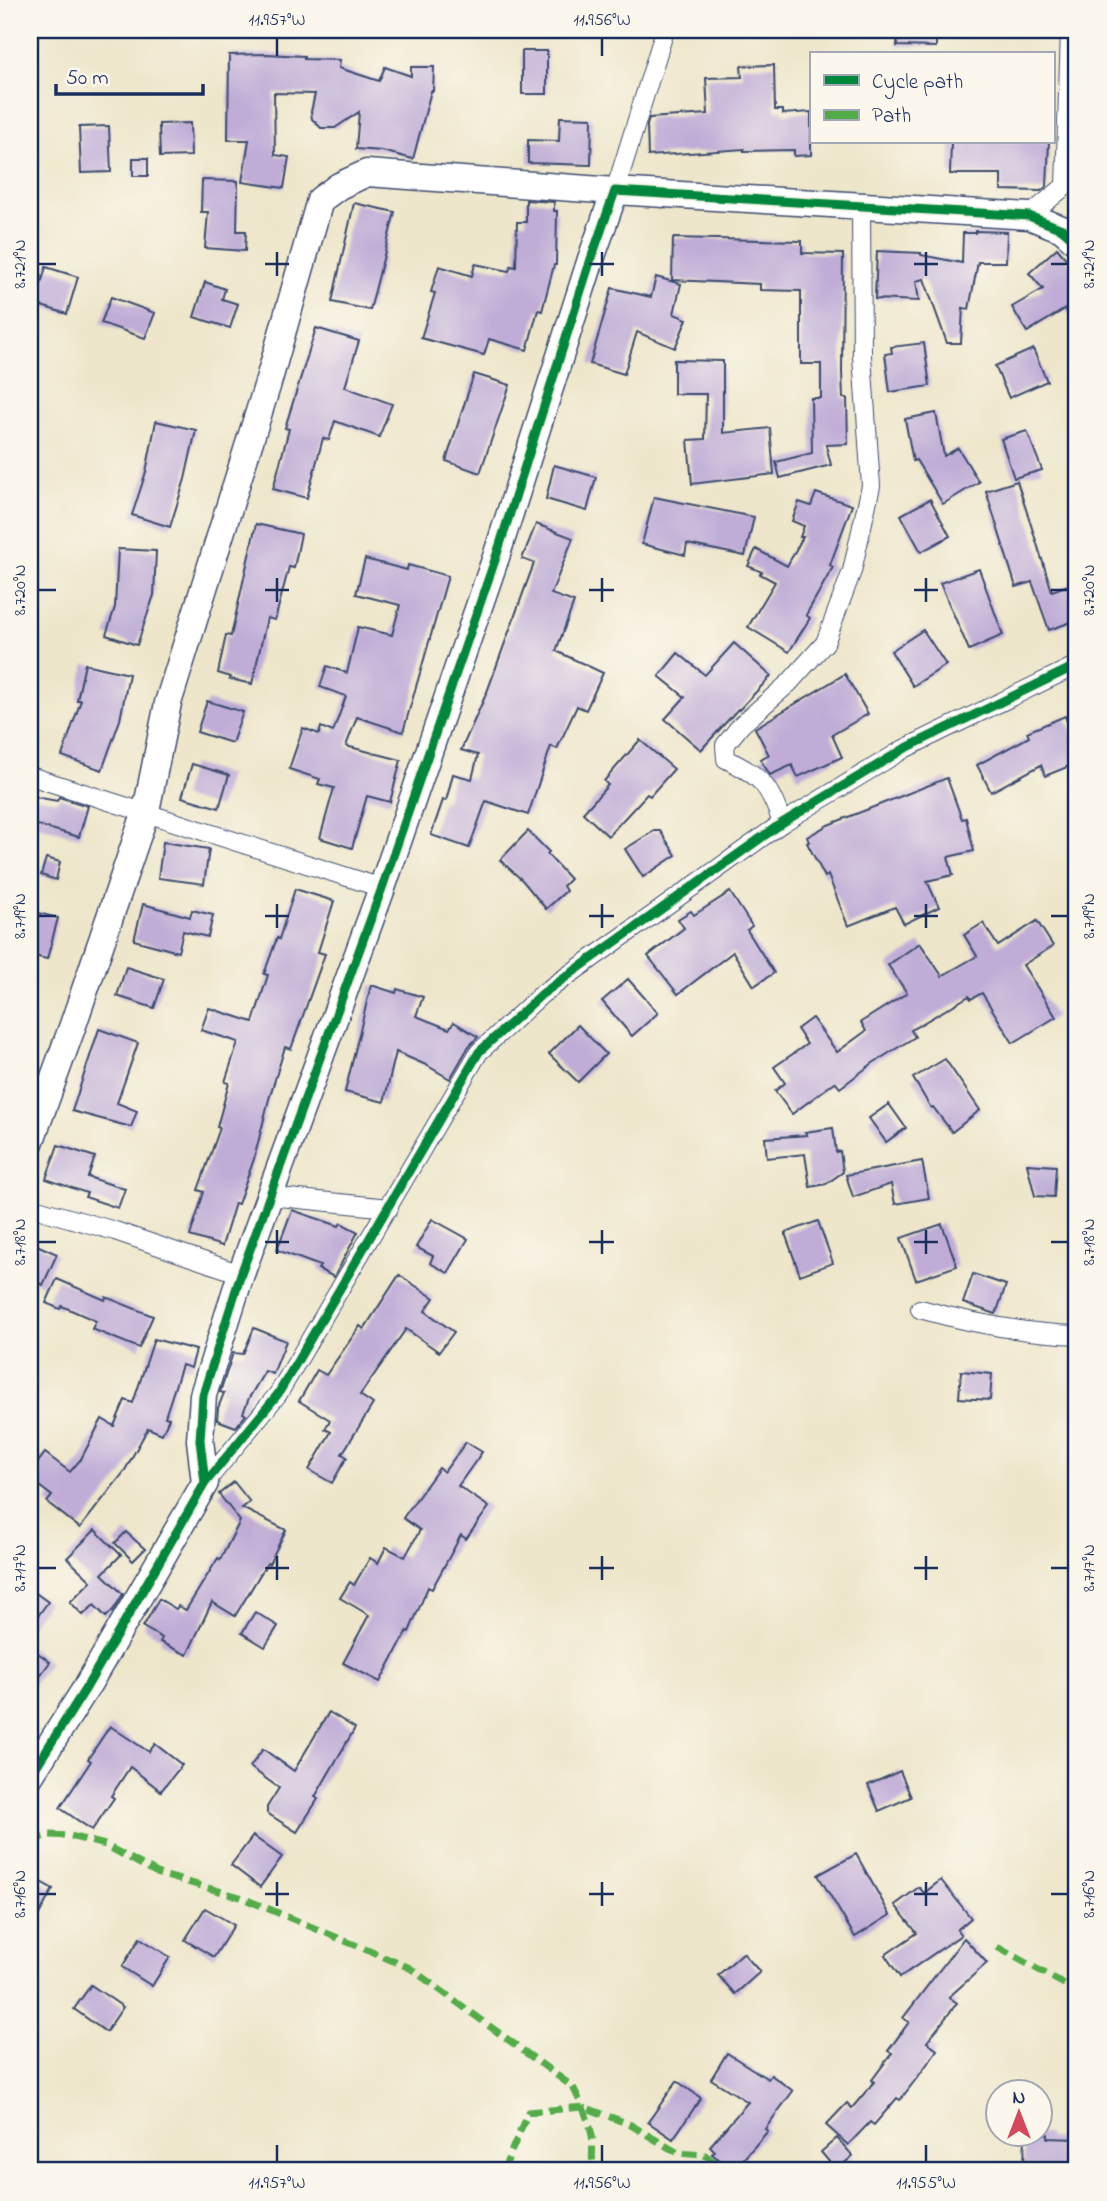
<svg xmlns="http://www.w3.org/2000/svg" width="1107" height="2201" viewBox="0 0 1107 2201" font-family="'Indie Flower',sans-serif">
	<style>
		.building { fill: #bfadd7 }
		.lines { fill: none; stroke-linecap: round; stroke-linejoin: round }
		.street-casing { stroke: #3a4a6e; stroke-width: 20 }
		.secondary-casing { stroke: #3a4a6e; stroke-width: 29 }
		.street { stroke: #fff; stroke-width: 18 }
		.secondary { stroke: #fff; stroke-width: 26 }
		.quiet { stroke: #52ab49; stroke-width: 7; stroke-dasharray: 14 7; stroke-linecap: butt }
		.cycleway-casing { stroke: #fbf7ec; stroke-width: 13 }
		.cycleway { stroke: #00873e; stroke-width: 9 }
		.ticks { fill: none; stroke: #1b2f5e; stroke-width: 2.5 }
		.neatline { fill: none; stroke: #1b2f5e; stroke-width: 2.5 }
		.ticks-label { font-size: 18px; text-anchor: middle; fill: #1b2f5e }
	</style>
	<rect width="100%" height="100%" fill="#fbf7ec"/>
	<filter id="ink" filterUnits="userSpaceOnUse"><feTurbulence type="fractalNoise" baseFrequency=".0143" numOctaves="2"/><feDisplacementMap in="SourceGraphic" scale="14" xChannelSelector="R" yChannelSelector="G"/><feConvolveMatrix kernelMatrix="1 2 1 2 8 2 1 2 1" color-interpolation-filters="sRGB"/></filter>
	<filter id="wash" filterUnits="userSpaceOnUse"><feTurbulence type="fractalNoise" baseFrequency=".00686" numOctaves="4" result="noise"/><feDisplacementMap in="SourceGraphic" scale="28" xChannelSelector="R" yChannelSelector="G"/><feGaussianBlur stdDeviation="1.57" result="paint"/><feColorMatrix in="noise" values="0 0 0 0 0 0 0 0 0 0 0 0 0 0 0 0 0 1.4 0 .05"/><feComposite in="paint" operator="in"/></filter>
	<g filter="url(#wash)">
		<rect width="100%" height="100%" fill="#ede6ca"/>
		<g id="blocks">
			<!-- building -->
			<g class="building">
				<polygon points="898,30 936,30 936,47 897,46"/>
				<rect x="522" y="51" width="25" height="43"/>
				<polygon points="266,54 304,56 304,59 340,60 339,68 379,81 385,67 411,76 411,67 434,67 433,91 431,91 413,159 382,151 356,149 359,112 335,128 321,128 312,119 311,112 315,94 274,93 275,155 289,157 284,188 242,182 249,140 228,140 229,55"/>
				<polygon points="774,65 775,110 783,110 783,114 811,112 811,155 794,156 794,150 744,151 744,149 648,156 647,125 649,118 708,114 706,78 742,77 741,66"/>
				<polygon points="560,117 592,118 591,165 528,163 528,140 559,141"/>
				<polygon points="190,123 191,156 160,157 159,124"/>
				<polygon points="109,126 111,172 81,173 79,127"/>
				<polygon points="951,142 1049,142 1047,186 1041,191 1001,190 1001,174 950,174"/>
				<rect x="133" y="158" width="15" height="18"/>
				<polygon points="202,180 238,181 237,231 246,231 245,251 205,248 208,212 201,212"/>
				<polygon points="526,200 554,202 554,211 557,211 556,265 554,265 542,311 538,310 527,350 489,339 484,355 421,338 435,293 431,292 439,266 472,276 475,264 509,271 511,266 516,267 517,222 526,222"/>
				<polygon points="354,203 395,212 370,310 332,302"/>
				<polygon points="975,231 1007,232 1006,262 978,262 969,309 963,308 961,343 947,343 924,279 916,281 919,301 875,299 877,251 921,253 921,255 962,263 963,233 975,233"/>
				<polygon points="673,238 802,241 802,253 843,254 842,372 843,398 847,398 848,444 826,445 831,465 780,478 776,462 812,453 811,398 821,398 821,364 801,364 801,291 760,290 760,284 672,280"/>
				<polygon points="1057,248 1077,272 1077,325 1065,309 1027,332 1012,307 1043,289 1029,273"/>
				<polygon points="46,267 78,277 67,314 35,304"/>
				<polygon points="656,277 681,284 674,314 687,319 675,348 637,332 624,374 590,364 612,288 651,297"/>
				<polygon points="205,282 225,289 222,299 238,304 230,328 194,317"/>
				<polygon points="111,297 155,313 145,338 101,323"/>
				<polygon points="316,328 359,341 345,387 392,404 379,437 335,421 329,440 323,438 307,498 273,489 289,429 285,428"/>
				<polygon points="924,343 930,386 890,392 885,354 892,353 891,347"/>
				<polygon points="1033,349 1047,381 1009,398 995,366"/>
				<polygon points="674,360 723,361 723,433 770,428 774,474 692,484 688,440 705,439 706,394 674,394"/>
				<polygon points="474,374 510,385 480,473 446,461"/>
				<polygon points="936,413 944,456 958,448 979,482 943,504 916,460 913,461 905,419"/>
				<polygon points="156,421 196,430 185,479 170,527 132,515 146,472"/>
				<polygon points="1027,431 1042,470 1014,478 1001,439"/>
				<polygon points="554,465 596,477 587,511 546,499"/>
				<polygon points="1017,481 1052,591 1077,582 1077,620 1049,630 1032,582 1016,587 986,491"/>
				<polygon points="816,493 852,505 830,565 833,567 806,615 810,618 789,652 748,627 775,582 760,574 762,572 748,566 756,549 787,566 803,537 800,537 804,526 792,521 799,502 811,506"/>
				<polygon points="654,497 754,517 745,556 687,544 685,555 642,544"/>
				<polygon points="930,499 950,536 921,552 901,515"/>
				<polygon points="256,524 301,534 294,568 289,567 275,620 267,618 252,684 230,679 231,677 218,673 226,635 231,636"/>
				<polygon points="536,524 573,538 551,594 574,602 556,651 603,673 586,710 577,706 557,749 551,746 528,815 486,801 469,848 431,835 443,800 446,801 453,774 472,779 478,755 461,750 487,692 534,563 522,559"/>
				<polygon points="118,549 156,551 154,595 137,645 106,635 115,607"/>
				<polygon points="365,559 407,570 408,565 448,576 403,732 357,717 346,746 401,760 390,802 367,796 352,848 320,838 334,788 318,784 320,779 289,769 303,728 319,734 321,727 333,732 346,696 320,687 327,666 347,673 358,627 392,635 400,605 356,594"/>
				<polygon points="979,569 1003,635 969,650 940,583"/>
				<polygon points="923,630 946,665 913,686 891,651"/>
				<polygon points="734,643 771,676 739,710 738,709 701,750 665,719 685,697 659,676 678,653 705,675"/>
				<polygon points="85,664 129,674 120,720 102,770 62,756 81,700 77,700"/>
				<polygon points="845,674 868,714 832,735 842,757 798,777 792,765 770,775 760,759 769,755 755,728"/>
				<polygon points="207,701 243,712 232,743 197,732"/>
				<polygon points="1065,716 1077,745 1077,763 1045,776 1041,765 991,792 977,765 1029,737 1027,732"/>
				<polygon points="640,740 674,769 650,796 647,794 608,836 583,813 608,785 604,781"/>
				<polygon points="192,764 229,775 219,808 182,797"/>
				<polygon points="947,778 962,819 966,818 974,851 948,857 953,875 927,881 939,907 904,924 895,907 848,926 828,875 825,877 807,843 809,842 807,837 828,825"/>
				<polygon points="30,796 57,801 59,797 88,806 79,837 30,823"/>
				<polygon points="528,831 549,852 547,854 570,879 563,886 566,891 546,909 523,881 500,860"/>
				<polygon points="654,831 660,831 676,855 643,877 625,849"/>
				<polygon points="163,842 209,849 204,884 158,878"/>
				<polygon points="46,858 60,862 56,880 41,875"/>
				<polygon points="295,889 334,901 318,952 325,954 291,1049 285,1047 269,1099 254,1159 238,1204 235,1203 222,1246 190,1236 204,1192 198,1190 220,1128 217,1127 229,1083 225,1082 238,1042 201,1030 209,1008 253,1022 268,975 264,974 277,938 279,939"/>
				<polygon points="730,892 752,926 747,930 774,973 754,986 733,952 678,994 648,956 684,928 678,919 691,911 694,915"/>
				<polygon points="143,904 190,917 192,910 213,915 208,937 183,931 178,952 134,940"/>
				<polygon points="30,911 58,918 47,959 30,955"/>
				<polygon points="1037,921 1053,946 1023,965 1056,1017 1013,1043 982,993 971,999 969,996 911,1030 915,1037 873,1063 840,1088 835,1082 792,1114 775,1091 785,1083 774,1067 807,1044 797,1029 812,1018 837,1052 866,1031 861,1022 907,993 888,965 920,943 942,976 977,956 964,935 983,923 998,946"/>
				<polygon points="126,967 164,979 154,1008 117,996"/>
				<polygon points="628,979 658,1013 632,1036 602,1001"/>
				<polygon points="371,985 396,993 397,989 423,997 416,1016 449,1029 454,1022 478,1037 469,1046 450,1079 426,1065 396,1052 384,1102 345,1092"/>
				<polygon points="578,1025 606,1054 578,1082 549,1054"/>
				<polygon points="99,1029 138,1043 117,1103 137,1111 131,1127 72,1111"/>
				<polygon points="945,1059 980,1110 952,1132 933,1107 931,1108 913,1078"/>
				<polygon points="889,1104 906,1128 886,1142 869,1118"/>
				<polygon points="833,1128 836,1152 840,1151 843,1172 826,1184 810,1187 805,1154 767,1158 765,1138 807,1135 805,1132"/>
				<polygon points="58,1145 95,1157 88,1177 125,1189 118,1208 85,1197 87,1193 46,1179"/>
				<polygon points="922,1161 929,1198 895,1204 891,1184 853,1197 846,1175"/>
				<polygon points="1027,1164 1056,1166 1054,1197 1035,1196"/>
				<polygon points="292,1210 339,1226 341,1223 358,1232 334,1277 318,1269 320,1266 277,1250"/>
				<polygon points="432,1219 468,1239 448,1273 430,1263 433,1256 416,1247"/>
				<polygon points="818,1221 833,1263 800,1275 785,1233"/>
				<polygon points="942,1224 957,1266 916,1280 901,1238"/>
				<polygon points="30,1242 57,1254 43,1285 30,1279"/>
				<polygon points="973,1274 1006,1285 996,1314 963,1303"/>
				<polygon points="399,1275 434,1298 425,1311 454,1332 439,1352 406,1329 360,1395 373,1404 342,1454 347,1457 332,1483 309,1470 331,1432 325,1429 330,1420 299,1401 317,1370 326,1375 360,1326 364,1329"/>
				<polygon points="57,1279 105,1300 106,1297 153,1316 139,1348 92,1329 96,1321 62,1306 60,1309 46,1303"/>
				<polygon points="254,1328 286,1341 273,1374 265,1371 249,1398 243,1413 246,1415 236,1427 217,1420 218,1408 224,1393 220,1392 233,1353 243,1354"/>
				<polygon points="154,1339 196,1350 191,1368 182,1365 165,1417 169,1418 162,1434 148,1428 124,1472 80,1528 47,1502 52,1496 30,1479 30,1473 45,1453 70,1472 81,1459 102,1419 114,1426 125,1400 133,1403"/>
				<polygon points="961,1371 992,1374 990,1400 959,1398"/>
				<polygon points="466,1442 482,1452 458,1486 489,1507 466,1539 461,1535 432,1589 428,1587 409,1632 407,1631 380,1682 343,1663 369,1615 340,1598 350,1582 354,1585 370,1558 378,1563 386,1547 405,1557 420,1530 403,1518 439,1468 444,1472"/>
				<polygon points="234,1482 250,1502 242,1508 286,1530 269,1564 267,1563 235,1616 212,1602 187,1655 160,1642 162,1638 143,1627 159,1599 176,1609 178,1606 186,1610 218,1558 220,1560 240,1521 219,1494"/>
				<polygon points="95,1530 121,1555 102,1574 123,1594 114,1609 106,1617 94,1605 83,1615 70,1602 91,1581 67,1558"/>
				<polygon points="126,1532 145,1549 133,1561 115,1543"/>
				<polygon points="30,1589 48,1602 30,1627"/>
				<polygon points="255,1612 278,1626 265,1647 242,1633"/>
				<polygon points="30,1647 50,1662 30,1689"/>
				<polygon points="329,1712 355,1728 315,1797 318,1799 297,1832 267,1813 267,1807 279,1788 250,1767 263,1749 294,1771"/>
				<polygon points="110,1726 149,1752 155,1744 182,1765 161,1791 130,1767 111,1796 114,1798 92,1830 60,1808 91,1761 88,1759"/>
				<polygon points="900,1771 911,1797 879,1811 868,1785"/>
				<polygon points="253,1836 282,1857 260,1887 231,1865"/>
				<polygon points="856,1854 890,1915 855,1937 818,1875"/>
				<polygon points="30,1876 53,1889 30,1931"/>
				<polygon points="941,1880 971,1918 957,1930 961,1935 900,1977 885,1955 917,1933 895,1905 919,1887 924,1893"/>
				<polygon points="205,1908 234,1925 214,1957 185,1940"/>
				<polygon points="140,1938 170,1957 152,1986 122,1967"/>
				<polygon points="964,1938 987,1963 949,1997 957,2003 927,2042 937,2050 920,2074 900,2100 897,2098 874,2125 870,2122 848,2145 826,2125 847,2103 852,2108 874,2082 872,2080 892,2053 888,2051 909,2022 903,2018"/>
				<polygon points="743,1953 760,1972 735,1994 718,1975"/>
				<polygon points="91,1985 123,2007 106,2032 74,2009"/>
				<polygon points="727,2053 768,2079 771,2075 793,2091 765,2129 768,2131 733,2171 712,2154 715,2151 710,2146 748,2102 711,2079"/>
				<polygon points="677,2081 701,2098 673,2139 648,2122"/>
				<polygon points="1025,2134 1048,2134 1048,2138 1077,2139 1077,2171 1048,2171 1048,2169 1024,2168"/>
				<polygon points="837,2138 853,2156 836,2170 821,2152"/>
			</g>
		</g>
	</g>
	<g filter="url(#ink)">
		<use href="#blocks" fill-opacity="0" stroke="#3a4a6e" stroke-width="2"/>
		<g class="lines">
			<!-- street casing -->
			<g class="street-casing">
				<g id="street">
					<polyline points="615,191 665,30"/>
					<polyline points="1029,216 1065,186 1070,30"/>
					<polyline points="30,776 382,888"/>
					<path d="M782,823C769,785 762,777 726,759L725,745L741,725L789,683L825,643L852,571L871,486L862,356L861,207"/>
					<polyline points="269,1196 389,1208"/>
					<polyline points="30,1207 115,1231 241,1274"/>
					<path d="M920,1309C974,1324 1022,1333 1077,1335"/>
					<polyline points="205,1483 278,1394 479,1052 542,994 782,823 904,749 1077,665"/>
				</g>
			</g>
			<!-- secondary casing -->
			<g class="secondary-casing">
				<g id="secondary">
					<polyline points="30,1143 73,1025 146,811 168,703 268,383 320,200 339,186 367,173 615,191"/>
					<polyline points="30,1776 86,1688 205,1483 200,1440 203,1395 241,1274 382,888 496,557 591,259 615,191 1029,216 1062,229 1077,242"/>
				</g>
			</g>
			<!-- street -->
			<use href="#street" class="street"/>
			<!-- secondary -->
			<use href="#secondary" class="secondary"/>
			<!-- quiet -->
			<g class="quiet">
				<path d="M30,1841L49,1835L70,1836L105,1845L159,1874L240,1897L410,1968L573,2087C581,2103 589,2119 592,2136C594,2148 590,2160 595,2171"/>
				<polyline points="997,1947 1077,1991"/>
				<polyline points="503,2171 528,2112 584,2107 629,2124 678,2153 705,2155 725,2171"/>
			</g>
			<!-- cycleway casing -->
			<g class="cycleway-casing">
				<g id="cycleway">
					<polyline points="205,1483 200,1440 203,1395 241,1274 382,888 496,557 591,259 615,191 1029,216 1062,229 1077,242"/>
					<polyline points="30,1776 86,1688 205,1483 278,1394 479,1052 542,994 782,823 904,749 1077,665"/>
				</g>
			</g>
			<!-- cycleway -->
			<use href="#cycleway" class="cycleway"/>
		</g>
	</g>
	<!-- ticks -->
	<path class="ticks" d="M277,38V56M602,38V56M277,252V276M602,252V276M926,252V276M38,264H56M265,264H289M589,264H614M914,264H938M1051,264H1068M277,578V602M602,578V602M926,578V602M38,590H56M265,590H289M589,590H614M914,590H938M1051,590H1068M277,904V928M602,904V928M926,904V928M38,916H56M265,916H289M589,916H614M914,916H938M1051,916H1068M277,1230V1254M602,1230V1254M926,1230V1254M38,1242H56M265,1242H289M589,1242H614M914,1242H938M1051,1242H1068M277,1556V1580M602,1556V1580M926,1556V1580M38,1568H56M265,1568H289M589,1568H614M914,1568H938M1051,1568H1068M277,1882V1906M602,1882V1906M926,1882V1906M38,1894H56M265,1894H289M589,1894H614M914,1894H938M1051,1894H1068M277,2145V2162M602,2145V2162M926,2145V2162"/>
	<!-- margin -->
	<rect width="1107" height="2201" fill="none" stroke="#fbf7ec" stroke-width="77"/>
	<!-- legend -->
	<rect x="810" y="52" width="245" height="91" fill="#fbf7ec" stroke="#a1a7b3" stroke-width="2"/>
	<rect x="824" y="75" width="35" height="10" fill="#00873e" stroke="#a1a7b3" stroke-width="2"/>
	<text x="872" y="88" font-size="21" fill="#1b2f5e">Cycle path</text>
	<rect x="824" y="110" width="35" height="10" fill="#52ab49" stroke="#a1a7b3" stroke-width="2"/>
	<text x="872" y="122" font-size="21" fill="#1b2f5e">Path</text>
	<!-- north arrow -->
	<g transform="translate(1019 2113)"><circle r="33" fill="#fbf7ec" stroke="#a1a7b3" stroke-width="2"/>
	<path d="M0-5L12 26L0 18L-12 26Z" fill="#d1495b"/>
	<text y="-10" font-size="19" font-weight="bold" text-anchor="middle" fill="#1b2f5e">N</text>
	</g>
	<!-- scale -->
	<path d="M56 84v10h147v-10" fill="none" stroke="#1b2f5e" stroke-width="3.5"/>
	<text x="66" y="84" font-size="21" fill="#1b2f5e" stroke="#fbf7ec" stroke-width="5" paint-order="stroke">50 m</text>
	<rect x="38" y="38" width="1030" height="2124" class="neatline"/>
	<g class="ticks-label">
		<text x="277" y="25">11.957°W</text>
		<text x="602" y="25">11.956°W</text>
		<text transform="translate(19 264) rotate(-90)" y="6">8.721°N</text>
		<text transform="translate(1088 264) rotate(-90)" y="6">8.721°N</text>
		<text transform="translate(19 590) rotate(-90)" y="6">8.720°N</text>
		<text transform="translate(1088 590) rotate(-90)" y="6">8.720°N</text>
		<text transform="translate(19 916) rotate(-90)" y="6">8.719°N</text>
		<text transform="translate(1088 916) rotate(-90)" y="6">8.719°N</text>
		<text transform="translate(19 1242) rotate(-90)" y="6">8.718°N</text>
		<text transform="translate(1088 1242) rotate(-90)" y="6">8.718°N</text>
		<text transform="translate(19 1568) rotate(-90)" y="6">8.717°N</text>
		<text transform="translate(1088 1568) rotate(-90)" y="6">8.717°N</text>
		<text transform="translate(19 1894) rotate(-90)" y="6">8.716°N</text>
		<text transform="translate(1088 1894) rotate(-90)" y="6">8.716°N</text>
		<text x="277" y="2188">11.957°W</text>
		<text x="602" y="2188">11.956°W</text>
		<text x="926" y="2188">11.955°W</text>
	</g>
</svg>
